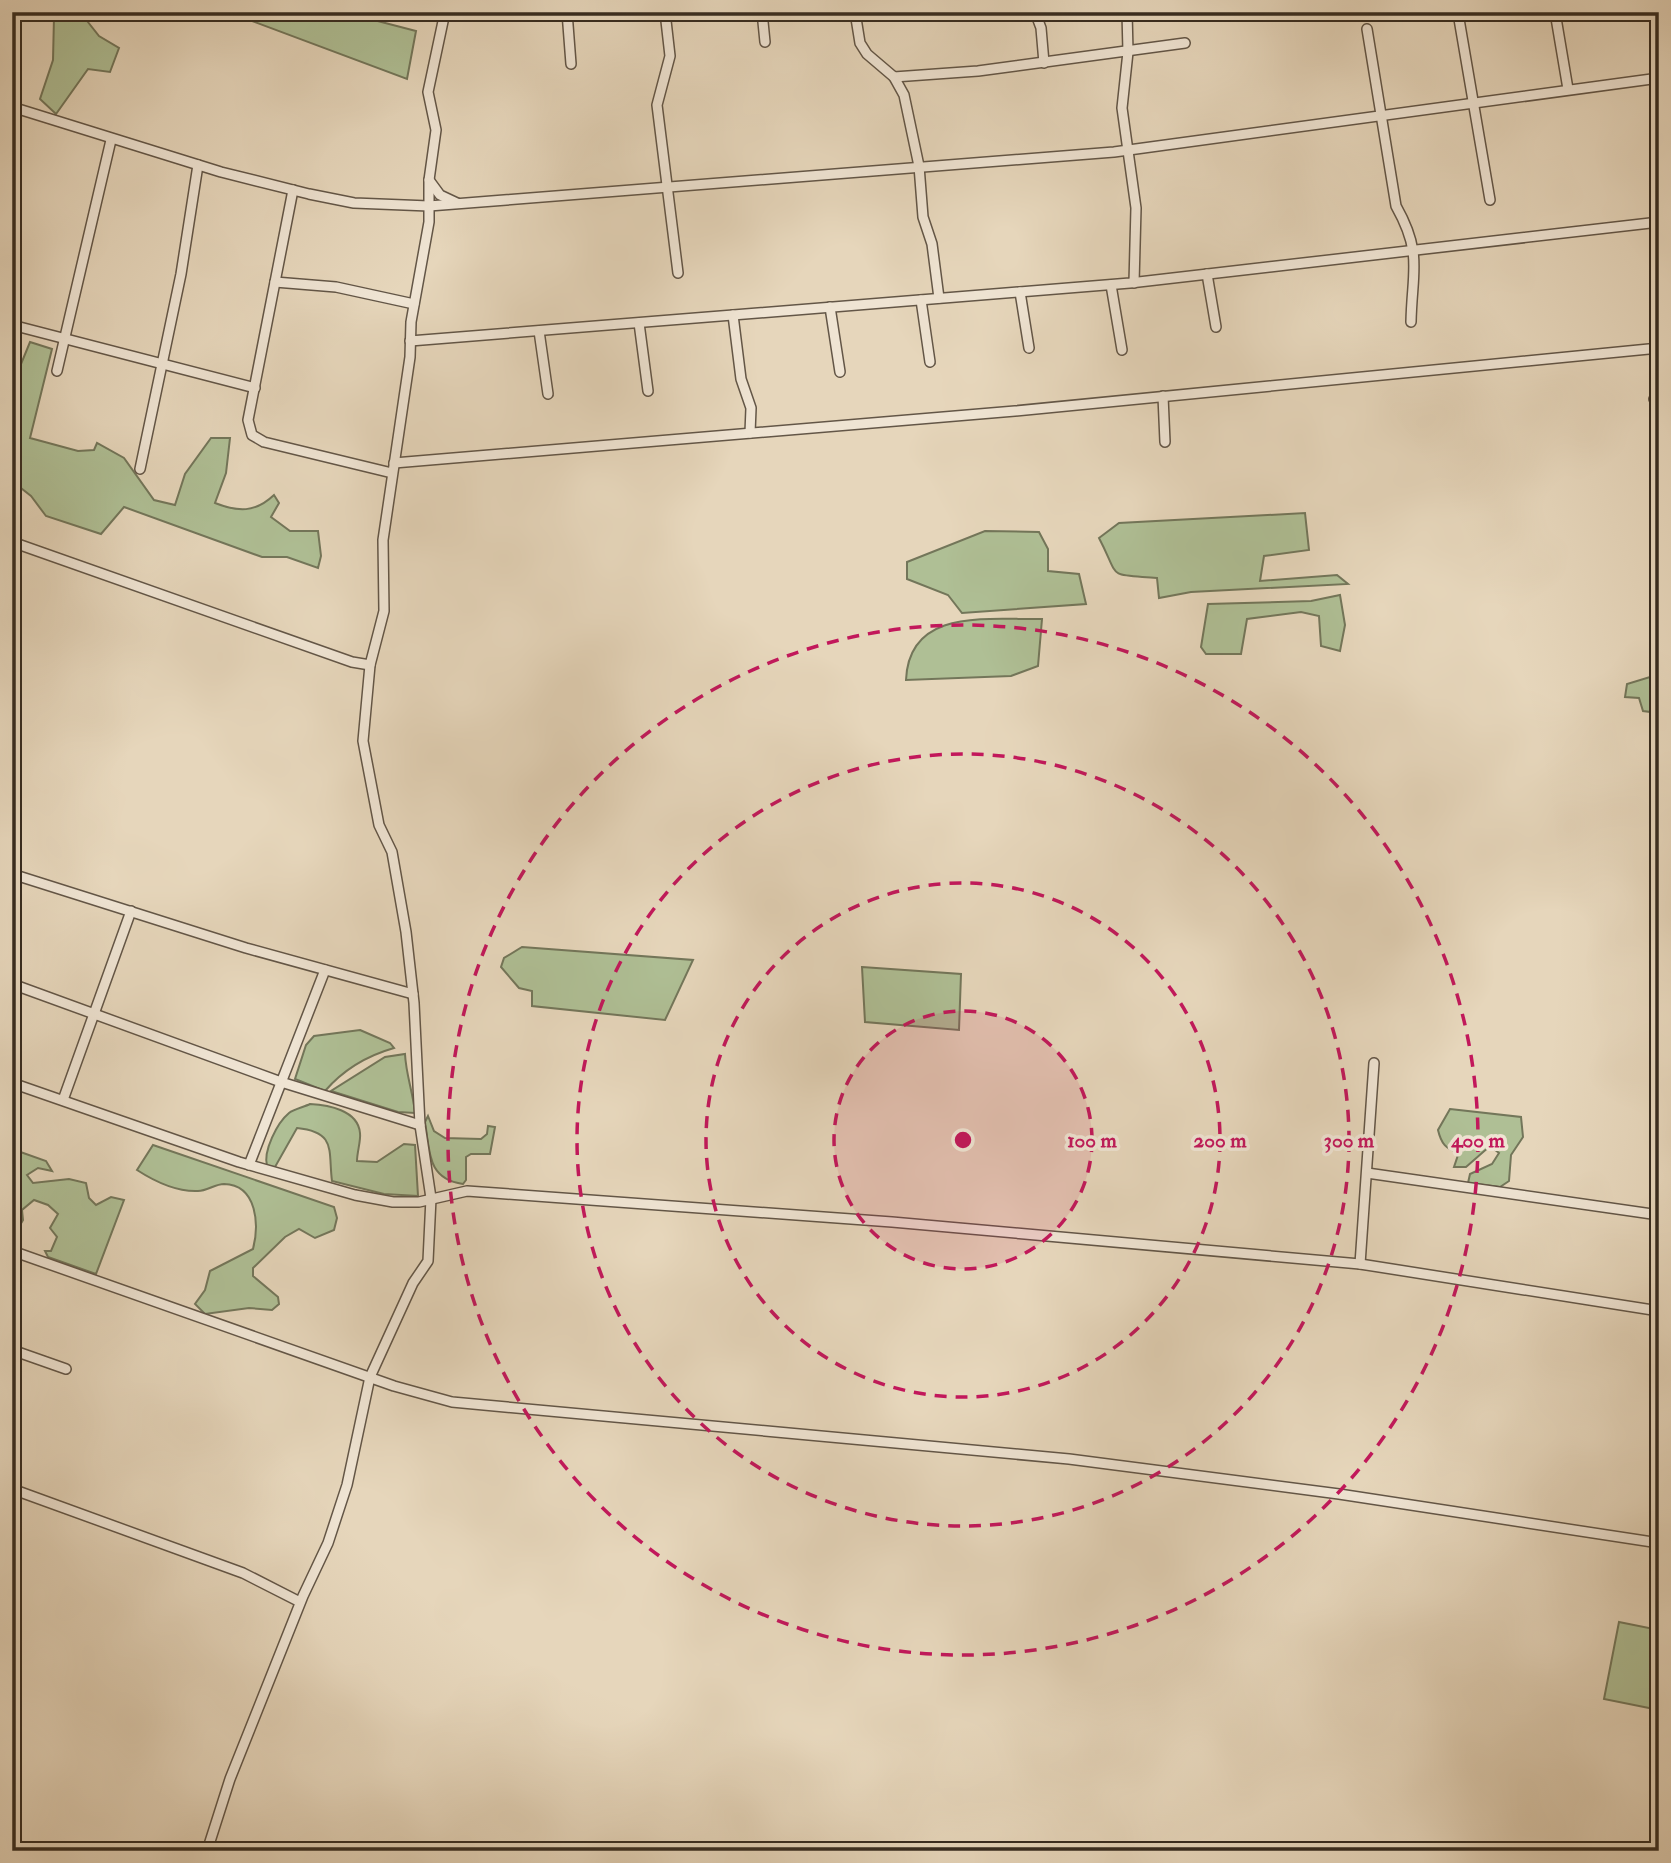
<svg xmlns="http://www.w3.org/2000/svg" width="1671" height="1863" viewBox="0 0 1671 1863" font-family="'IM FELL Double Pica',serif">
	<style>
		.green { fill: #afbf95; stroke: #73765a; stroke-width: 2 }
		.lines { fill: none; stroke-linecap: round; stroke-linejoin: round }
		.minor-casing { stroke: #635647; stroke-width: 12 }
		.minor { stroke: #efe4d3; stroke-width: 9 }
		.ring { fill: none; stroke: #c2185b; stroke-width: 3.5; stroke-dasharray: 12 9 }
		.centre { fill: #c2185b; stroke: #efe4d3; stroke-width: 3.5 }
		.ring-label { font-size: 21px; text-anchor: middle; font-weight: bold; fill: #c2185b; stroke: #efe4d3; stroke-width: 7; stroke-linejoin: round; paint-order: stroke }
	</style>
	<rect width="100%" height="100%" fill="#e6d6bb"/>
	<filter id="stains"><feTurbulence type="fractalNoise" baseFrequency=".00286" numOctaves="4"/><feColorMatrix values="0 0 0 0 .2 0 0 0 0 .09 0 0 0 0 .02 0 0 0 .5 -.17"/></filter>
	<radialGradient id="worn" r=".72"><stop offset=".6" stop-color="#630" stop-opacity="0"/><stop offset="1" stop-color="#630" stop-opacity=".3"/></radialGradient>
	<!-- green -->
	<g class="green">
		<polygon points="42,12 87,12 84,17 99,36 119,48 110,72 88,69 56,114 40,99 53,60 54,17"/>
		<polygon points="228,12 343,12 416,31 407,79"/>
		<path d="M30,342L52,349L30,438L78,451L94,450L97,443L124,458L154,500L175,505L185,474L211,438H230L226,473L215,503C238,512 255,513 274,495L279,503L271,517L290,531H318L321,556L318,568L287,557H262L124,507L101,534L46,516L31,496L12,481V386Z"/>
		<path d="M1305,513L1309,550L1264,556L1260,581L1337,575L1348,584L1191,592L1159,598L1157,578C1105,574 1121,580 1099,538L1119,523Z"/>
		<polygon points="985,531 1039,532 1048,549 1048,571 1079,574 1086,604 962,613 948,595 907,579 907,562"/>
		<polygon points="1340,595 1345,625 1340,651 1321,646 1319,616 1301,612 1247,619 1241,654 1206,654 1201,647 1208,604 1311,601"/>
		<path d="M1042,619L1038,666L1011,676L906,680C909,607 989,620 1042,619Z"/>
		<polygon points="1650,677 1659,677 1659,713 1643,711 1639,698 1625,697 1627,684"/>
		<polygon points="522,947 693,960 665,1020 532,1006 532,991 519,988 501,967 504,958"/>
		<polygon points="862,967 961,974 959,1030 865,1022"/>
		<path d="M360,1030L390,1043L394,1048C366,1056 344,1069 325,1091L295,1079L306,1045L314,1036Z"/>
		<path d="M405,1054C406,1075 413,1092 415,1113L398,1112L331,1091L385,1057Z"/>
		<path d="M310,1104C328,1105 358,1110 360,1133C361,1141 357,1152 357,1161L377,1162L404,1144L415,1145L418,1196L384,1194L332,1181C328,1151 337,1132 297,1128L275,1167L267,1166C263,1151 277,1123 289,1113C294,1109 304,1107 310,1104Z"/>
		<path d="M1450,1109L1521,1117L1523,1137L1511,1155L1509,1181L1500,1187L1468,1183L1470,1174L1492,1164L1499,1153L1490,1146L1466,1167H1454L1459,1152C1446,1150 1441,1143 1438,1130Z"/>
		<path d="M428,1116L434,1131L445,1138L481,1139L487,1134L488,1126L495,1127L490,1154H471L466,1157V1180L463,1184C427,1179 430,1152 425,1122Z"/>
		<path d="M153,1145L334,1207L337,1218L334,1230L315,1238L299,1229L285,1237L253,1268V1276L278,1297L279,1304L272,1310L249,1308L205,1314L195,1304L205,1290L210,1271L253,1249C259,1226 258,1185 224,1184C215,1184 207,1191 198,1191C176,1192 154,1181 137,1170Z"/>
		<polygon points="12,1149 46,1161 52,1171 38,1168 27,1175 33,1183 69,1179 86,1183 89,1198 96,1205 111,1197 124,1200 96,1274 48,1257 45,1251 51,1251 57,1237 50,1228 58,1214 48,1205 34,1200 22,1210 23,1220 12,1239"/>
		<polygon points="1619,1622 1659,1630 1659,1710 1604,1699"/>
	</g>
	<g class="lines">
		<!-- minor casing -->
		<g class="minor-casing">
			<g id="minor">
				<polyline points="567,12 571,64"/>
				<polyline points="665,12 670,56 657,105 678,273"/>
				<polyline points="762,12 765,42"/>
				<polyline points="855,12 860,43 867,54 894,77 904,95 919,166 923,217 932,244 939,298"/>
				<polyline points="1035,12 1041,28 1044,63"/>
				<polyline points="1127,12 1128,52 1122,108 1136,208 1134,283"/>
				<polyline points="1555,12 1568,89"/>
				<polyline points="1459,19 1490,200"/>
				<path d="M1367,29L1396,206C1423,254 1412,271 1411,322"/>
				<polyline points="894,77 978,71 1185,43"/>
				<polyline points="12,107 221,172 309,194 354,203 429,206 1114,152 1659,78"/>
				<polyline points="429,180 440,195 457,203"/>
				<polyline points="293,190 248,420 252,435 264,442 392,473"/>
				<polyline points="1207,274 1216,327"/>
				<polyline points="275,282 336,287 414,304"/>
				<polyline points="1111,285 1122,350"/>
				<polyline points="1020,292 1029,348"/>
				<polyline points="921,300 930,362"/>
				<polyline points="830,307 840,372"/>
				<polyline points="733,315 741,379 751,408 750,433"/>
				<polyline points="639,323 648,391"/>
				<polyline points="12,325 255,388"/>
				<polyline points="539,331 548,394"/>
				<polyline points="410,341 1130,283 1659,222"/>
				<polyline points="57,371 111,140"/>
				<polyline points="1163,396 1165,442"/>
				<polyline points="1654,399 1659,398"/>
				<polyline points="394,463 1015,411 1659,348"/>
				<polyline points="140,469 181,274 198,165"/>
				<polyline points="12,542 352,662 370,665"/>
				<polyline points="12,874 246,948 413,994"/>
				<polyline points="12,984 281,1082 420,1125"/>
				<polyline points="12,1083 239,1162 355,1195 393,1202 419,1202 467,1191 892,1222 1360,1264 1659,1311"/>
				<polyline points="63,1100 131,911"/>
				<polyline points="249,1165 325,970"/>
				<polyline points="1367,1173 1659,1215"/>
				<polyline points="12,1251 394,1386 452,1402 1069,1459 1339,1494 1659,1543"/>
				<polyline points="1360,1264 1374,1063"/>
				<polyline points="12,1350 66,1369"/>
				<polyline points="12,1489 243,1573 300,1602"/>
				<polyline points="12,1847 21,1851"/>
				<polyline points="207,1851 230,1779 303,1596 328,1543 347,1485 370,1377 413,1283 428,1261 431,1198 420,1125 414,1003 406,932 392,852 379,825 363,741 370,665 384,611 383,540 410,357 411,322 429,222 429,180 436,130 428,92 445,12"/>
			</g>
		</g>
		<!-- minor -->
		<use href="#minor" class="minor"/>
	</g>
	<!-- distance rings -->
	<circle cx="963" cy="1140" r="129" fill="#c2185b" fill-opacity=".12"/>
	<g class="ring">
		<circle cx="963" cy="1140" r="129"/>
		<circle cx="963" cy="1140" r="257"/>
		<circle cx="963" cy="1140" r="386"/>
		<circle cx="963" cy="1140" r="515"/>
	</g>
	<circle cx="963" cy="1140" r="10" class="centre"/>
	<g class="ring-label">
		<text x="1092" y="1147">100 m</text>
		<text x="1220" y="1147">200 m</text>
		<text x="1349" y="1147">300 m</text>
		<text x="1478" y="1147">400 m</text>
	</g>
	<!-- margin -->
	<rect width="1671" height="1863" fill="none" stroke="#e6d6bb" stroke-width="42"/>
	<rect x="14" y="14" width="1643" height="1835" fill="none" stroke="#372c20" stroke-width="3.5"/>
	<rect x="21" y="21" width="1629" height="1821" fill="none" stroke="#372c20" stroke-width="2"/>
	<rect width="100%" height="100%" filter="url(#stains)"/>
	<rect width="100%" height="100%" fill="url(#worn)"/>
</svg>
